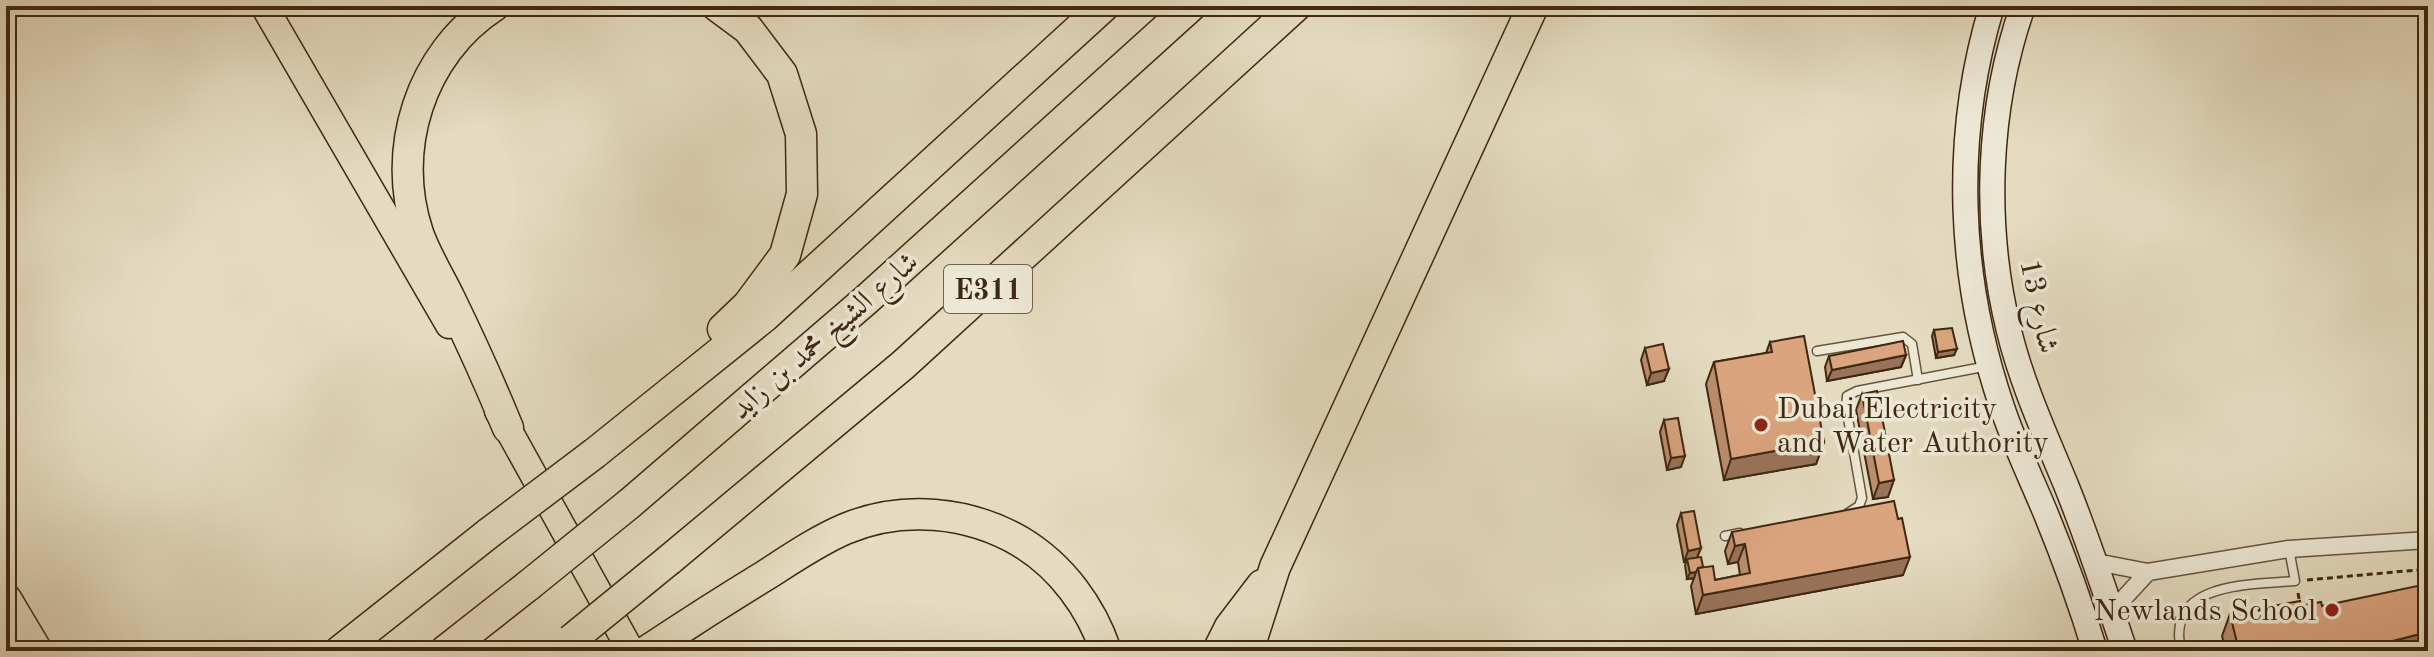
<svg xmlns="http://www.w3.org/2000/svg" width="2434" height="657" viewBox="0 0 2434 657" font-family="'Old Standard TT',Amiri,serif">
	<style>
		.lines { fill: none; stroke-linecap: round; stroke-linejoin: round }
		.lane-casing { stroke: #68553d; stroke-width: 11 }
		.street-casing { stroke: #68553d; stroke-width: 19 }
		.secondary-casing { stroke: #3f2811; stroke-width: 27 }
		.primary-casing { stroke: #3f2811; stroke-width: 29 }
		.highway-casing { stroke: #3f2811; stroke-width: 33 }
		.path { stroke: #3f2811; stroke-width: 3; stroke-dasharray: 6 4; stroke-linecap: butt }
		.lane { stroke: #ede8d6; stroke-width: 8 }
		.street { stroke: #ede8d6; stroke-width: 16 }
		.secondary { stroke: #ede8d6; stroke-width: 24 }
		.primary { stroke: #e4dbc0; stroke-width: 26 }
		.highway { stroke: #e4dbc0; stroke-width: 30 }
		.highway-bridge-casing { stroke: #3f2811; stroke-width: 33; stroke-linecap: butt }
		.highway-bridge { stroke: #e4dbc0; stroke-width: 30 }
		.wall { fill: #bb8d6d; stroke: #3f2811; stroke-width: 2 }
		.shaded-wall { fill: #997359; stroke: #3f2811; stroke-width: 2 }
		.building { fill: #daa47f; stroke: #3f2811; stroke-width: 2 }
		.poi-dot { fill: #8f2418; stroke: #ede8d6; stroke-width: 3 }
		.labels { text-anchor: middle; stroke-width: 7; stroke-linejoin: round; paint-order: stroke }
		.shield { fill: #ede8d6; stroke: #73624c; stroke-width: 2 }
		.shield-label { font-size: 28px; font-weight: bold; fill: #3f2811 }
		.street-label { font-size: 30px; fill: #3f2811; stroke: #ede8d6 }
		.poi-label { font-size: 30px; fill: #3f2811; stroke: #ede8d6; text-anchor: start }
	</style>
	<rect width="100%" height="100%" fill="#e4dbc0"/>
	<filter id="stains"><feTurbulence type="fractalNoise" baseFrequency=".0025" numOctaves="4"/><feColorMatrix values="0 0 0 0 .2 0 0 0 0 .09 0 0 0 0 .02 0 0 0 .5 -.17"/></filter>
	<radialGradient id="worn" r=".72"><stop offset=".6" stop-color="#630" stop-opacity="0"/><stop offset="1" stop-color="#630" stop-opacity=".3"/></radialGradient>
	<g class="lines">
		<!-- lane casing -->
		<g class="lane-casing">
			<g id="lane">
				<polyline points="1817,351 1903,337 1912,344 1918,380"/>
				<polyline points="1848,513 1859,506 1862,498 1846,407 1847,396 1857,391 1988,366"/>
				<polyline points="1725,536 1740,533"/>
				<path d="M2181,651C2165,581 2250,585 2295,581L2289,549"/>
			</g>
		</g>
		<!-- street casing -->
		<g class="street-casing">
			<g id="street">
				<polyline points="2096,562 2148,572 2289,549 2428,540"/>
				<polyline points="2113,616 2125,597 2148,572"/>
			</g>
		</g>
		<!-- secondary casing -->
		<g class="secondary-casing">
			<g id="secondary">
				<path d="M1992,6C1952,137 1958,278 2002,407C2014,443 2031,478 2046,514C2064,558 2081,605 2095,651"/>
				<path d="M2023,6C1987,108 1983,226 2009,331C2022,384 2045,434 2066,485C2088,539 2106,595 2125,651"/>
			</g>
		</g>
		<!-- primary casing -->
		<g class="primary-casing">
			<g id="primary">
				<polyline points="264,6 449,325"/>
				<polyline points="498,411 631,651"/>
			</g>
		</g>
		<!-- highway casing -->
		<g class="highway-casing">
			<g id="highway">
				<path d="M494,6C420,54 390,150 418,233C426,256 440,278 450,299C471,342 490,384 508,428"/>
				<polyline points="717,6 748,29 782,74 801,134 802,194 785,255 748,305 723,329"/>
				<polyline points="595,453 764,317 1104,6"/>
				<polyline points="629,504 866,300 1191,6"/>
				<polyline points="669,560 903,365 1296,6"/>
				<polyline points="6,599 37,651"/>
				<polyline points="340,651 489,533"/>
				<polyline points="445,651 529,585"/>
				<path d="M647,651C686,625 725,600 766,575C791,559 817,541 845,529C902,505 968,511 1021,542C1062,567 1091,607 1106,651"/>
				<polyline points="1218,651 1230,627 1262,585"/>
				<polyline points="1248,651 1275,567 1533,6"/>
			</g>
		</g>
		<!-- path -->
		<g class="path">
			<polyline points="2307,580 2428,569"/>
			<polyline points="2298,593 2301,609"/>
		</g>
		<!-- lane -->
		<use href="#lane" class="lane"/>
		<!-- street -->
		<use href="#street" class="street"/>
		<!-- secondary -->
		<use href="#secondary" class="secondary"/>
		<!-- primary -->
		<use href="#primary" class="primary"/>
		<!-- highway -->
		<use href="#highway" class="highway"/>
		<!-- highway-bridge casing -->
		<g class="highway-bridge-casing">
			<g id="highway-bridge">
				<polyline points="489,533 595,453"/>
				<polyline points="529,585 629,504"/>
				<polyline points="571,640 669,560"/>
			</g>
		</g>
		<!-- highway-bridge -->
		<use href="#highway-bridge" class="highway-bridge"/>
	</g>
	<!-- wall -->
	<g class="wall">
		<polygon points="1934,330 1954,355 1936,358 1932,336"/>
		<polygon points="1770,342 1824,442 1816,464 1724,480 1706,384 1714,362 1766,353"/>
		<polygon points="1645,348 1664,381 1647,385 1641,360"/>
		<polygon points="1906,355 1901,367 1827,381 1825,367 1829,356"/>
		<polygon points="1862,394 1888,497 1873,499 1856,410"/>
		<polygon points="1664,420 1681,467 1667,470 1660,432"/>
		<polygon points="1681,513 1701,548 1697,557 1703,567 1715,580 1740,575 1738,562 1728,564 1725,551 1732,532 1903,575 1696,614 1691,586 1694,578 1687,579 1685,565 1686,562 1684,562 1677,525"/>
		<polygon points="2300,606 2322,606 2428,651 2226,651 2222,636 2230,614"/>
	</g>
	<!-- shaded-wall -->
	<g class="shaded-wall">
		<polygon points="1957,349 1954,355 1936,358 1938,352"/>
		<polygon points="1906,355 1901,367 1827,381 1832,370"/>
		<polygon points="1669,369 1664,381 1647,385 1651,373"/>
		<polygon points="1824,442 1816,464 1724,480 1731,459"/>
		<polygon points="1685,456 1681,467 1667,470 1671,458"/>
		<polygon points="1894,480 1888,497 1873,499 1879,483"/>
		<polygon points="1745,544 1738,562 1728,564 1735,546"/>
		<polygon points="1701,548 1696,560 1687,559 1686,562 1684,562 1688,551"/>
		<polygon points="1910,557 1903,575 1696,614 1703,595"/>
		<polygon points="1696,572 1694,578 1687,579 1690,573"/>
		<polygon points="2428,632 2428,651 2353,651"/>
	</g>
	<!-- building -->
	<g class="building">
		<polygon points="1952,328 1957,349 1938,352 1934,330"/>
		<polygon points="1804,336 1824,442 1731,459 1714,362 1772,352 1770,342"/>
		<polygon points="1903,341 1906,355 1832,370 1829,356"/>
		<polygon points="1663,344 1669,369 1651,373 1645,348"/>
		<polygon points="1877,391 1894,480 1879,483 1862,394"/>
		<polygon points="1678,418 1685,456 1671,458 1664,420"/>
		<polygon points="1894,501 1898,519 1902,518 1910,557 1703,595 1698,568 1713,566 1715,580 1750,573 1745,544 1735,546 1732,532"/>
		<polygon points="1694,511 1701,548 1688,551 1681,513"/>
		<polygon points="1701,557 1703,567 1698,568 1696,572 1690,573 1687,559"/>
		<polygon points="2422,585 2428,591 2428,632 2353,651 2239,651 2230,614 2300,601 2300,606 2321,602 2322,606"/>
	</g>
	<!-- markers -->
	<g class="poi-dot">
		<circle cx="1761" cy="425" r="8"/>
		<circle cx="2332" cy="610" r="8"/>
	</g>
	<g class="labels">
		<!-- shield labels -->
		<rect class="shield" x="944" y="265" width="88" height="48" rx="6"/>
		<g class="shield-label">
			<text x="988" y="299">E311</text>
		</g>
		<!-- street labels -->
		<g class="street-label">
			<text transform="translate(2040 306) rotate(78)" y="10">شارع 13</text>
			<text transform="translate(824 335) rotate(-41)" y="10">شارع الشيخ محمد بن زايد</text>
		</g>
		<!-- poi labels -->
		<g class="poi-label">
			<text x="1777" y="418">Dubai Electricity<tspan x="1777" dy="34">and Water Authority</tspan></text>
			<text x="2316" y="620" text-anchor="end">Newlands School</text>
		</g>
	</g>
	<!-- margin -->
	<rect width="2434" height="657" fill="none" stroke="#e4dbc0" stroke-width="32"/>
	<rect x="8" y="8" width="2418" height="641" fill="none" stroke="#3f2811" stroke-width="4"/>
	<rect x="16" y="16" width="2402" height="625" fill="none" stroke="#3f2811" stroke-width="2"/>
	<rect width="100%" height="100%" filter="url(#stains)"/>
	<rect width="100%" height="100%" fill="url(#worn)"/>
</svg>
